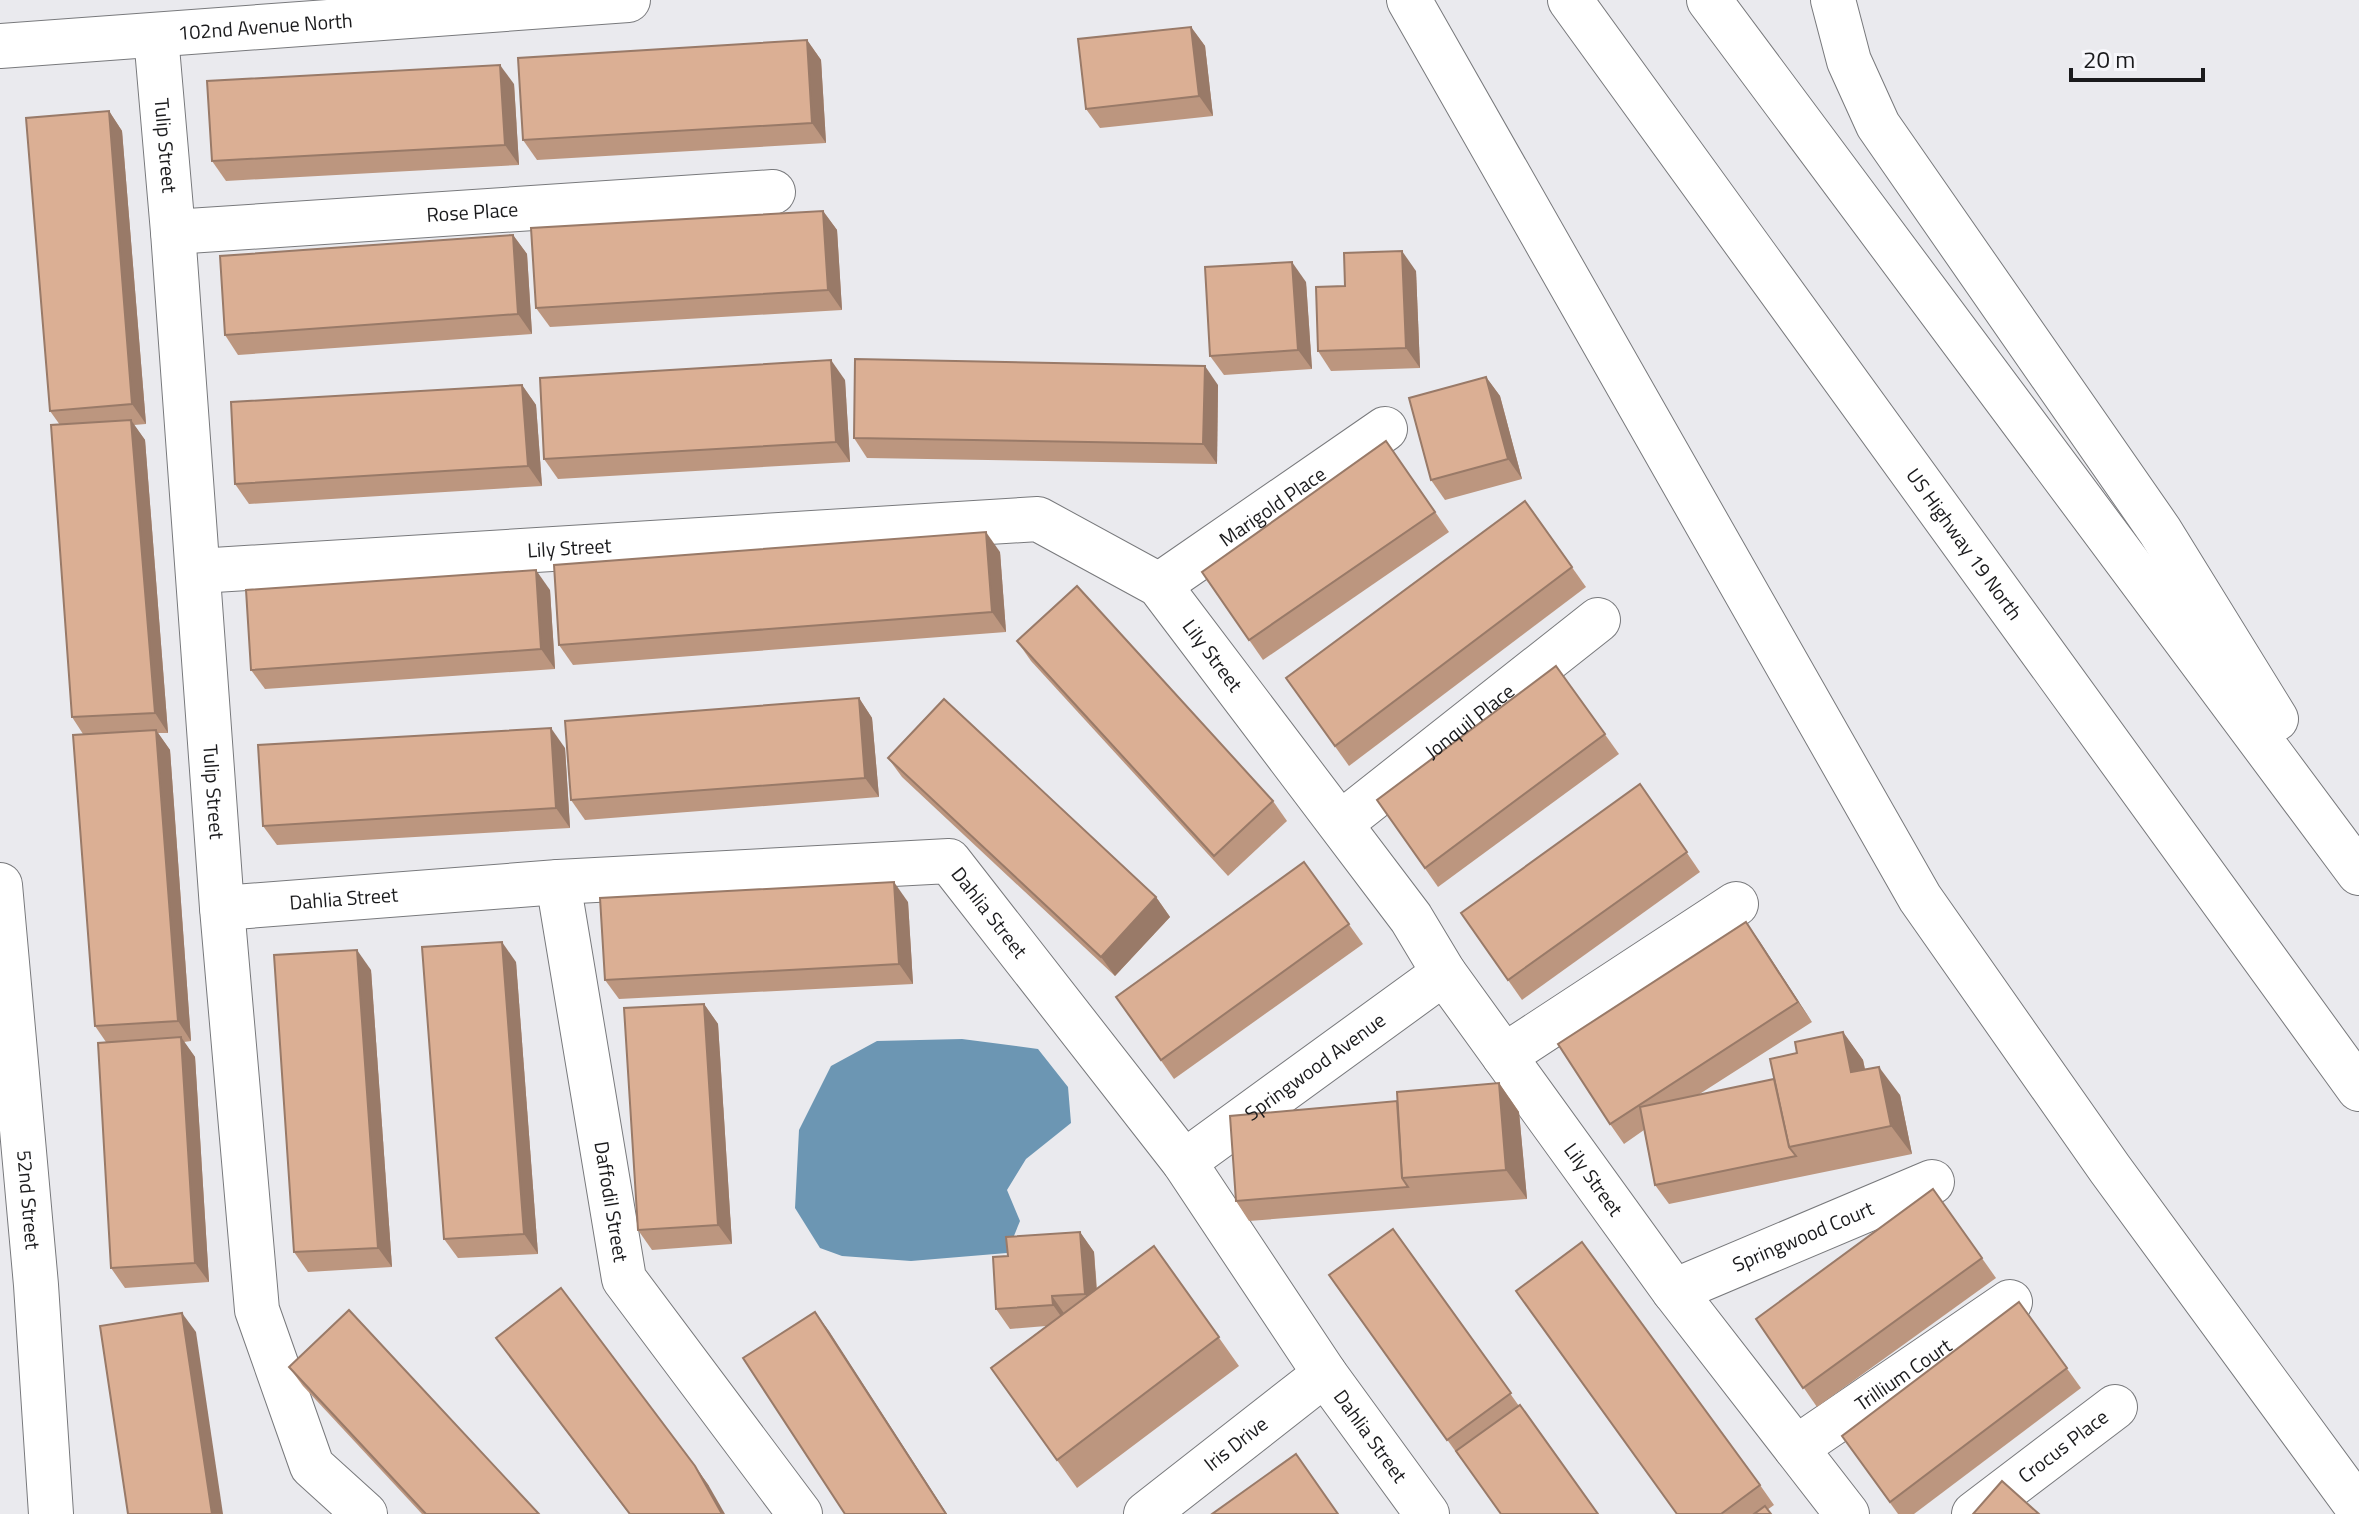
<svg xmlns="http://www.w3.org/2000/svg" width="2359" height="1514" viewBox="0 0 2359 1514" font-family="'Titillium Web',sans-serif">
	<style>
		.water { fill: #6c96b3 }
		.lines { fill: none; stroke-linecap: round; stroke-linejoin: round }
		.minor-casing { stroke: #78797c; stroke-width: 46 }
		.major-casing { stroke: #78797c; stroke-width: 46 }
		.highway-casing { stroke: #78797c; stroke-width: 46 }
		.minor { stroke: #fff; stroke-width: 44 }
		.major { stroke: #fff; stroke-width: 44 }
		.highway { stroke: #fff; stroke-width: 44 }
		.wall { fill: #bc967f }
		.shaded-wall { fill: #997a68 }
		.building { fill: #dbaf94; stroke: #997a68; stroke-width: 2 }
		.labels { text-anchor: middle; stroke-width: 6; stroke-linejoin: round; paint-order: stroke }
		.street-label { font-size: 20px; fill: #1b1b1d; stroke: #f7f7fb }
	</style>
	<rect width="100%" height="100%" fill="#eaeaee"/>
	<!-- water -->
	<polygon class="water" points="962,1039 1038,1049 1068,1087 1071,1123 1026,1159 1007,1190 1020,1221 1007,1253 911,1261 842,1256 820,1248 795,1208 799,1130 831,1066 877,1041"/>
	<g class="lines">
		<!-- minor casing -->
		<g class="minor-casing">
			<g id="minor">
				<path id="s1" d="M156,36L173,232L222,908L257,1310L312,1466L365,1514"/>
				<path id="s2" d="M0,46L628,0"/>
				<path id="s3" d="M173,232L773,192"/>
				<path id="s4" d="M198,571L1038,519L1159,585L1411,918L1444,973L1674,1291L1847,1514"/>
				<path id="s5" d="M1159,585L1385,429"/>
				<path id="s6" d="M1341,823L1598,620"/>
				<path id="s7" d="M558,882L624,1279L800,1514"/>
				<path id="s8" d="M0,885L36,1285L51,1514"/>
				<path id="s9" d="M222,908L558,882L949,861L1184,1162L1325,1374L1427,1514"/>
				<polyline points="1504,1056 1736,904"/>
				<path id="s10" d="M1184,1162L1444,973"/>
				<path id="s11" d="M1674,1291L1932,1182"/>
				<path id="s12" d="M1796,1448L2010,1302"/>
				<path id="s13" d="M1146,1514L1325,1374"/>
				<path id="s14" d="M1974,1514L2115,1407"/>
			</g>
		</g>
		<!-- major casing -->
		<g class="major-casing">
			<polyline id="major" points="1409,0 1920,898 2110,1169 2359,1509"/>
		</g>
		<!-- highway casing -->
		<g class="highway-casing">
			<g id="highway">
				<path id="s15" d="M1570,0L2359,1089"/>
				<polyline points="1709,0 2359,873"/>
				<polyline points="1833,0 1849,61 1878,125 2160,531 2276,719"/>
			</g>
		</g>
		<!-- minor -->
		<use href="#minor" class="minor"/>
		<!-- major -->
		<use href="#major" class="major"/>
		<!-- highway -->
		<use href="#highway" class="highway"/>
	</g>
	<!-- wall -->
	<g class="wall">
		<polygon points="1191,27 1205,46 1213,116 1100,128 1086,109"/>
		<polygon points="807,40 821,60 826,143 537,160 523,140"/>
		<polygon points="514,84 519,165 226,181 212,161"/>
		<polygon points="109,111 122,131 146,424 134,425 145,440 168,733 158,733 170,750 191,1041 184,1042 195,1057 209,1282 125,1288 111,1268 106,1042 95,1026 83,734 72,717 60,425 50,411"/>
		<polygon points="823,211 837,230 842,310 550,327 536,308"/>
		<polygon points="513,235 527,254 532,334 238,355 225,335"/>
		<polygon points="1416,271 1420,368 1331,371 1318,351 1345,286"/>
		<polygon points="1306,282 1312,369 1224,375 1210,356"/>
		<polygon points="1486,377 1500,396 1522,479 1445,500 1431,480"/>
		<polygon points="845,380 850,462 558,479 544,459"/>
		<polygon points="522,385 536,405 542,486 249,504 235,484"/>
		<polygon points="1218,385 1217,464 867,458 854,438"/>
		<polygon points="1386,441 1449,532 1263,660 1202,572"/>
		<polygon points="1525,501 1586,587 1349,766 1286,678"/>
		<polygon points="1000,552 1006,632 573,665 559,645"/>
		<polygon points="550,590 555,669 265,689 251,670"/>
		<polygon points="1017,641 1273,801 1287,821 1228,876 1031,661"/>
		<polygon points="1556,666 1619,754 1438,887 1377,800"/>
		<polygon points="859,698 872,718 879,797 585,820 571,800"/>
		<polygon points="565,748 570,828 277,845 263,826"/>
		<polygon points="888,758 1156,897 1170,917 1115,976 902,777"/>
		<polygon points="1640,784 1700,872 1522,1000 1461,913"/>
		<polygon points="1304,862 1363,944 1174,1079 1116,997"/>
		<polygon points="908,902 913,984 619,999 605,980"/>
		<polygon points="1746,922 1812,1022 1698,1095 1774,1079 1797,1053 1843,1032 1863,1060 1865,1069 1900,1095 1912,1154 1669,1204 1655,1185 1644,1130 1624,1144 1610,1124"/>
		<polygon points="516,962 538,1254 458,1258 444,1239"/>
		<polygon points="371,970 392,1267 308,1272 294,1252"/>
		<polygon points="704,1004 718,1024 732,1244 652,1250 638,1230"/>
		<polygon points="1499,1083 1519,1112 1527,1199 1249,1221 1236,1201 1397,1101"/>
		<polygon points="1933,1189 1996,1278 1817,1407 1756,1319"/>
		<polygon points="1393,1229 1519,1406 1461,1459 1329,1275"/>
		<polygon points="1080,1232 1094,1252 1097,1289 1154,1246 1239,1366 1077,1488 991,1368 1046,1326 1010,1329 996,1309 1008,1256"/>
		<polygon points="2019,1302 2081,1388 1914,1514 1898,1514 1842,1436"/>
		<polygon points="496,1338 695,1466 709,1486 629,1514"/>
		<polygon points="289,1367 539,1514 422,1514 303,1386"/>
		<polygon points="1760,1485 1774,1505 1767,1510 1771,1514 1676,1514"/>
	</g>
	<!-- shaded-wall -->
	<g class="shaded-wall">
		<polygon points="1191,27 1205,46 1213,116 1199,96"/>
		<polygon points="807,40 821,60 826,143 812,123"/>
		<polygon points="500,65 514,84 519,165 505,145"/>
		<polygon points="109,111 122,131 146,424 132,404"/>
		<polygon points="823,211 837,230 842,310 828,290"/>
		<polygon points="513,235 527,254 532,334 518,314"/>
		<polygon points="1402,251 1416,271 1420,368 1406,348"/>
		<polygon points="1292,262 1306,282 1312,369 1298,350"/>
		<polygon points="831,360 845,380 850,462 836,442"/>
		<polygon points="1205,366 1218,385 1217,464 1203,444"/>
		<polygon points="1486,377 1500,396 1522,479 1508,459"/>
		<polygon points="522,385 536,405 542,486 528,466"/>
		<polygon points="131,420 145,440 168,733 155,713"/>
		<polygon points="986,532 1000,552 1006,632 992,612"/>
		<polygon points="536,570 550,590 555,669 541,649"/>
		<polygon points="859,698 872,718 879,797 865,778"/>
		<polygon points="551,728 565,748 570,828 556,808"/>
		<polygon points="156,730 170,750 191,1041 178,1021"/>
		<polygon points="894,882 908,902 913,984 899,964"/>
		<polygon points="1156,897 1170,917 1115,976 1101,957"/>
		<polygon points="1746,922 1760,942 1812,1022 1798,1002"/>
		<polygon points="502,942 516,962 538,1254 524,1234"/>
		<polygon points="357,950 371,970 392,1267 378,1248"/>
		<polygon points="704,1004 718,1024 732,1244 718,1225"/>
		<polygon points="1843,1032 1863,1060 1871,1101 1851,1072"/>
		<polygon points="181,1037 195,1057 209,1282 195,1263"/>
		<polygon points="1879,1067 1900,1095 1912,1154 1891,1126"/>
		<polygon points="1499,1083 1519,1112 1527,1199 1506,1170"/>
		<polygon points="1080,1232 1094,1252 1098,1314 1085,1294"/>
		<polygon points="1052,1296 1066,1316 1067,1325 1053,1305"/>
		<polygon points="815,1312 829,1331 947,1514 946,1514"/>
		<polygon points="182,1313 196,1332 223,1514 212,1514"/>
		<polygon points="695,1466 709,1486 725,1514 722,1514"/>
	</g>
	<!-- building -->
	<g class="building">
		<polygon points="1191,27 1199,96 1086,109 1078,39"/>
		<polygon points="807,40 812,123 523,140 518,58"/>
		<polygon points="500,65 505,145 212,161 207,81"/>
		<polygon points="109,111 132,404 50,411 26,118"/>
		<polygon points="823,211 828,290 536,308 531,228"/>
		<polygon points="513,235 518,314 225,335 220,256"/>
		<polygon points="1402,251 1406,348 1318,351 1316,287 1345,286 1344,253"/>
		<polygon points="1292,262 1298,350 1210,356 1205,267"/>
		<polygon points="855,359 1205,366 1203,444 854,438"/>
		<polygon points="831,360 836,442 544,459 540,378"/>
		<polygon points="1486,377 1508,459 1431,480 1409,398"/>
		<polygon points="522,385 528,466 235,484 231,402"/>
		<polygon points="131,420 155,713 72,717 51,425"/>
		<polygon points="1386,441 1435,512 1249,640 1202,572"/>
		<polygon points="1525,501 1572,567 1335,746 1286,678"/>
		<polygon points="986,532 992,612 559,645 554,565"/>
		<polygon points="536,570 541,649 251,670 246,590"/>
		<polygon points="1077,586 1273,801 1214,856 1017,641"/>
		<polygon points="1556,666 1605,734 1425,868 1377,800"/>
		<polygon points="859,698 865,778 571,800 565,721"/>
		<polygon points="944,699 1156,897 1101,957 888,758"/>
		<polygon points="551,728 556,808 263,826 258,745"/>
		<polygon points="156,730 178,1021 95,1026 73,735"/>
		<polygon points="1640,784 1687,852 1508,980 1461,913"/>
		<polygon points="1304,862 1349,924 1161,1060 1116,997"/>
		<polygon points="894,882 899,964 605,980 600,898"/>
		<polygon points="1746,922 1798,1002 1610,1124 1558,1044"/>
		<polygon points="502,942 524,1234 444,1239 422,947"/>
		<polygon points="357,950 378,1248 294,1252 274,955"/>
		<polygon points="704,1004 718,1225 638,1230 624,1008"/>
		<polygon points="1843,1032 1851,1072 1879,1067 1891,1126 1789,1147 1770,1059 1797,1053 1795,1042"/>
		<polygon points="181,1037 195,1263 111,1268 98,1043"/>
		<polygon points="1774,1079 1789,1147 1796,1156 1655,1185 1640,1107"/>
		<polygon points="1499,1083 1506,1170 1402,1178 1397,1092"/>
		<polygon points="1397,1101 1402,1178 1408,1187 1236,1201 1230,1116"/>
		<polygon points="1933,1189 1982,1258 1803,1388 1756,1319"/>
		<polygon points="1393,1229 1511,1393 1447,1440 1329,1275"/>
		<polygon points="1080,1232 1085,1294 1052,1296 1053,1305 996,1309 993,1257 1008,1256 1006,1237"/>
		<polygon points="1582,1242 1760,1485 1721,1514 1677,1514 1516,1291"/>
		<polygon points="1154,1246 1219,1337 1057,1460 991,1368"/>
		<polygon points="561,1288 695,1466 722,1514 630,1514 496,1338"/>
		<polygon points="2019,1302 2067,1368 1890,1502 1842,1436"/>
		<polygon points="349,1310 539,1514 426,1514 289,1367"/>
		<polygon points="815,1312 946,1514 845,1514 743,1358"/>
		<polygon points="182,1313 212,1514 128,1514 100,1326"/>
		<polygon points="1520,1405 1598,1514 1501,1514 1456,1451"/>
		<polygon points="1296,1454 1338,1514 1212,1514"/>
		<polygon points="2002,1481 2039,1514 1973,1514"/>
		<polygon points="1765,1506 1771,1514 1754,1514"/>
	</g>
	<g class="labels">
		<!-- street labels -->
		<g class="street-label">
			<text dy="7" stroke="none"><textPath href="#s2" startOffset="266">102nd Avenue North</textPath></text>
			<text dy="7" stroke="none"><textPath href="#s1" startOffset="110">Tulip Street</textPath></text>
			<text dy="7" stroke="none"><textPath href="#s3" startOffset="300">Rose Place</textPath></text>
			<text dy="7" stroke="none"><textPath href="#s5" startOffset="138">Marigold Place</textPath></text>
			<text dy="7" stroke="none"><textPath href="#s15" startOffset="672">US Highway 19 North</textPath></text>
			<text dy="7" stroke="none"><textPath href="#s4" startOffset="372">Lily Street</textPath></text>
			<text dy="7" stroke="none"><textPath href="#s4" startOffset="1068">Lily Street</textPath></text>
			<text dy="7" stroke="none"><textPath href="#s6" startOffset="164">Jonquil Place</textPath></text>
			<text dy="7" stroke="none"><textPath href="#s1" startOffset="758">Tulip Street</textPath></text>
			<text dy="7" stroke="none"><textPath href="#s9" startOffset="122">Dahlia Street</textPath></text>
			<text dy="7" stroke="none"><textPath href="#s9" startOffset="794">Dahlia Street</textPath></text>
			<text dy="7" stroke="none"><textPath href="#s10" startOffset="162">Springwood Avenue</textPath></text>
			<text dy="7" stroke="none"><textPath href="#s4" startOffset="1716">Lily Street</textPath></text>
			<text dy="7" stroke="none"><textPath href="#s8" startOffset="316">52nd Street</textPath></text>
			<text dy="7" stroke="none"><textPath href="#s7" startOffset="324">Daffodil Street</textPath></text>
			<text dy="7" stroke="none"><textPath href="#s11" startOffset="140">Springwood Court</textPath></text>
			<text dy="7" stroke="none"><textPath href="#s12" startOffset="130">Trillium Court</textPath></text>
			<text dy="7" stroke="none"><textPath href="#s9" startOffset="1442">Dahlia Street</textPath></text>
			<text dy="7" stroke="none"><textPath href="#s13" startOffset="114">Iris Drive</textPath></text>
			<text dy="7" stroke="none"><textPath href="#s14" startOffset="112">Crocus Place</textPath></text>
		</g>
	</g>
	<!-- scale -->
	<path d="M2071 68v12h132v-12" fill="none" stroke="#1b1b1d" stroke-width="4"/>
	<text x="2083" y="68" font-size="24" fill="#1b1b1d" stroke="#f7f7fb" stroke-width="6" paint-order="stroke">20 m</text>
</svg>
